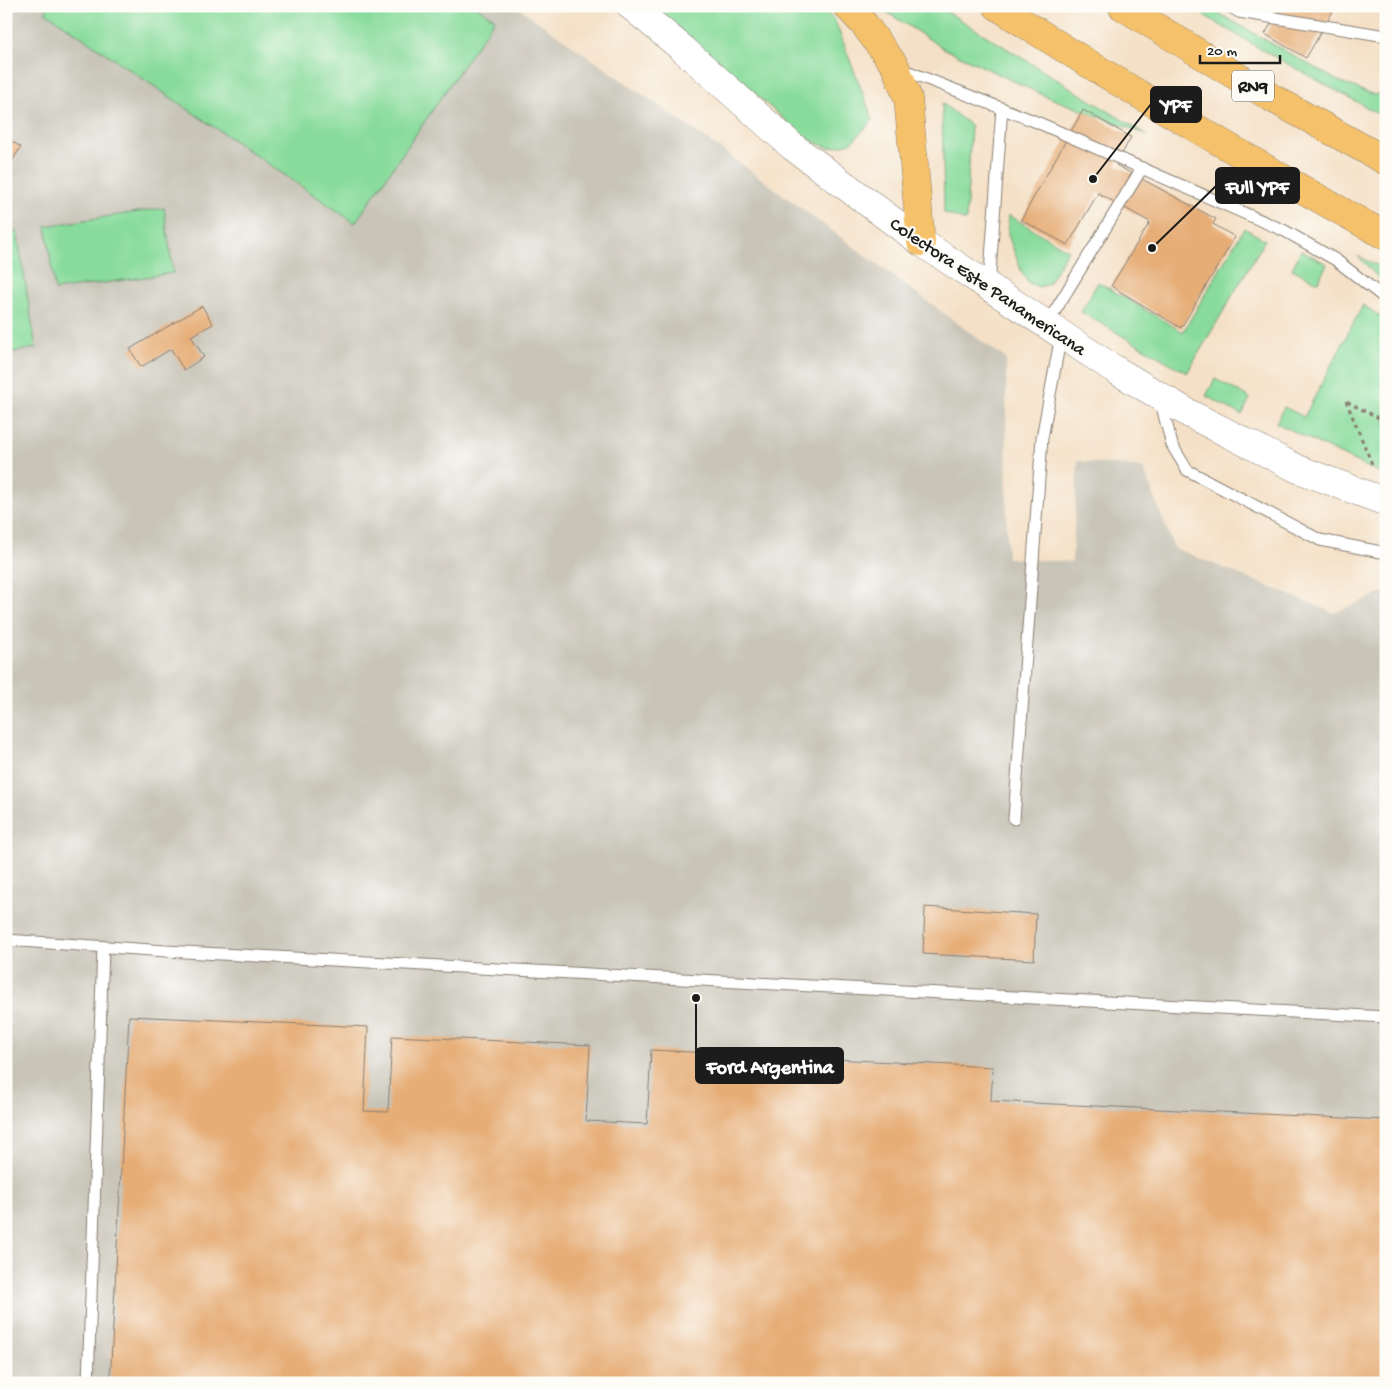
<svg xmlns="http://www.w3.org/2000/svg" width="1392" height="1389" viewBox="0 0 1392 1389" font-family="'Gochi Hand',sans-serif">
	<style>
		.industrial { fill: #c8c4b8 }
		.green { fill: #88db9b; stroke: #527c5c }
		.building { fill: #e6ad77 }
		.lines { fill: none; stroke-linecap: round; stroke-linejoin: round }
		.service-casing { stroke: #887e71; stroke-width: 13 }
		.tertiary-casing { stroke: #887e71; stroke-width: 29 }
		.motorway-casing { stroke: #887e71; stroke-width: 29 }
		.path { stroke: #887e71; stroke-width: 3; stroke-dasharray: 4 4; stroke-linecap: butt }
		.service { stroke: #fff; stroke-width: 11 }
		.tertiary { stroke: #fff; stroke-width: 28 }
		.motorway { stroke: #f5c16b; stroke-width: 28 }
		.labels { text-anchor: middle; stroke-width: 4.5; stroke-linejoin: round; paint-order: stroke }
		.shield { fill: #fdfcf7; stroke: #605f5e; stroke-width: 1 }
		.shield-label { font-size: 18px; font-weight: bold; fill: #1c1c1c }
		.street-label { font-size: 19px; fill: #1c1c1c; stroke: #fdfcf7 }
		.leader { fill: none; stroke: #1c1c1c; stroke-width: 2 }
		.callout-dot { fill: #1c1c1c; stroke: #fdfcf7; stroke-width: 2 }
		.callout { fill: #1c1c1c; stroke: #1c1c1c; stroke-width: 2 }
		.callout-label { font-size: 20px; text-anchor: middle; font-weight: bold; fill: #fff }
	</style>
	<rect width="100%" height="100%" fill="#fdfcf7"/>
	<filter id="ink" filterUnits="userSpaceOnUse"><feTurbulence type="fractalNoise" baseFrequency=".02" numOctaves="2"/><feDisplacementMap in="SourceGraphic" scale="10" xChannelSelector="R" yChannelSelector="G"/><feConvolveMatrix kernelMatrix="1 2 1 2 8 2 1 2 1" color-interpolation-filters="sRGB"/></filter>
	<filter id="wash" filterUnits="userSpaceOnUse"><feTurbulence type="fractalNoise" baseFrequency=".0096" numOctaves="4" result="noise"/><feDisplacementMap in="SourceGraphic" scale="20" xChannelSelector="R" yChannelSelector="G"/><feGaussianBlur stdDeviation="1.12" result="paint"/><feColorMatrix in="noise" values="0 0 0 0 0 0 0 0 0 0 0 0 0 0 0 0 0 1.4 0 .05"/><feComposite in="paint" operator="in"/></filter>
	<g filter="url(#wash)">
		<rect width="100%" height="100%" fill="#f4e0c6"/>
		<!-- industrial -->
		<polygon class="industrial" points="6,6 516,6 729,155 1006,359 1007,558 1072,562 1078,461 1143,468 1174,548 1334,613 1386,591 1386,1383 6,1383"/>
		<!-- green -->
		<g class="green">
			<polygon points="49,6 476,6 495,19 355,223 45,12"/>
			<polygon points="653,6 821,6 835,21 873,120 851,143 829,148 807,139"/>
			<polygon points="877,6 938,6 1147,135 1045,96 943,48"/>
			<polygon points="1188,6 1206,6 1338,81 1374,95 1385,92 1386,118 1257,47"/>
			<polygon points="942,103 971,126 966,221 944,213"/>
			<polygon points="164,208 173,273 55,290 46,226"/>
			<polygon points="1008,215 1068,250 1048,284 1039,287 1029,283 1022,273 1008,235"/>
			<polygon points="1244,228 1265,240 1187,373 1081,312 1098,282 1183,332"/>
			<polygon points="17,231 36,348 6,353 6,232"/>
			<polygon points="1301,250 1327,264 1318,282 1292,269"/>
			<polygon points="1358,256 1386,270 1386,286 1384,284"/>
			<polygon points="1363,305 1386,320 1386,474 1371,469 1276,423 1284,407 1304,417"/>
			<polygon points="1215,379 1250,398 1242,415 1206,396"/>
		</g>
		<g id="blocks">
			<!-- building -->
			<g class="building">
				<polygon points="1275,6 1336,6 1306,58 1265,34 1280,9"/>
				<polygon points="1083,110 1131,137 1116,165 1216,219 1213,224 1235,237 1181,328 1111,286 1150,222 1098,193 1068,245 1021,220"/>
				<polygon points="6,138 21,147 6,170"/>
				<polygon points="202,306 213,324 191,336 204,357 184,370 171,349 141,367 130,349"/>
				<polygon points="925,907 1036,914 1034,960 923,954"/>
				<polygon points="129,1016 368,1027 364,1111 388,1112 392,1036 590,1045 586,1121 647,1124 651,1050 993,1067 991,1101 1386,1120 1386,1383 110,1383"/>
			</g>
		</g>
	</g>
	<g filter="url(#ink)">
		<use href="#blocks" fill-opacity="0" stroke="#887e71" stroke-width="1"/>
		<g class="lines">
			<!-- service casing -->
			<g class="service-casing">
				<g id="service">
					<polyline points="1229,6 1239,12 1386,36"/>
					<polyline points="899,68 1039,123 1285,231 1336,260 1386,299"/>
					<polyline points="989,286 1002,108"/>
					<polyline points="1047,324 1142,168"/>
					<polyline points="1160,399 1172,445 1187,470 1320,540 1386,553"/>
					<polyline points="1014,819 1042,438 1061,335"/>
					<polyline points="6,940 166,951 1386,1017"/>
					<polyline points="88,1383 103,947"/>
				</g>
			</g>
			<!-- tertiary casing -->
			<g class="tertiary-casing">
				<polyline id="tertiary" points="631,6 683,49 792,146 921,242 1114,369 1190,414 1298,469 1386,502"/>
			</g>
			<!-- motorway casing -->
			<g class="motorway-casing">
				<g id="motorway">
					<polyline points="847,6 864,24 895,66 908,98 921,242"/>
					<path d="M997,6C1124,88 1254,163 1386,236"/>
					<polyline points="1122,6 1272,98 1386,161"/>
				</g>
			</g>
			<!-- path -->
			<g class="path">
				<polyline points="1346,401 1372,464"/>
				<polyline points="1347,402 1379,418"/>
				<polyline points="1386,405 1379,418 1386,421"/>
			</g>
			<!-- service -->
			<use href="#service" class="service"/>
			<!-- tertiary -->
			<use href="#tertiary" class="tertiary"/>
			<!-- motorway -->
			<use href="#motorway" class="motorway"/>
		</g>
	</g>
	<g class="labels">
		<!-- shield labels -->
		<rect class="shield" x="1232" y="70.5" width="42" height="31" rx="4"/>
		<g class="shield-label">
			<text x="1253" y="92">RN9</text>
		</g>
		<!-- street labels -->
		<g class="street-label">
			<text transform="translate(989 285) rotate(34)" y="7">Colectora Este Panamericana</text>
		</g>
	</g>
	<!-- callouts -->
	<path class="leader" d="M1093 179L1151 104M1152 248L1216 186M696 998L696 1066"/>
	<g class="callout-dot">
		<circle cx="1093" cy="179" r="5"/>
		<circle cx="1152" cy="248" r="5"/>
		<circle cx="696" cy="998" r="5"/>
	</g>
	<g class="callout">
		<rect x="1151" y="87" width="50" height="35" rx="5"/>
		<rect x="1216" y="168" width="83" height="35" rx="5"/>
		<rect x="696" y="1048" width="147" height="35" rx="5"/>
	</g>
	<g class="callout-label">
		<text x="1176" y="111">YPF</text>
		<text x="1257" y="193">Full YPF</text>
		<text x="770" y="1073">Ford Argentina</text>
	</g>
	<!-- margin -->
	<rect width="1392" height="1389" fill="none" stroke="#fdfcf7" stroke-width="25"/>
	<!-- scale -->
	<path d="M1200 55v8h80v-8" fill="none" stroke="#1c1c1c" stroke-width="2.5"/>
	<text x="1207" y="55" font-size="15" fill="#1c1c1c" stroke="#fdfcf7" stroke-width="4" paint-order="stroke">20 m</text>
</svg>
